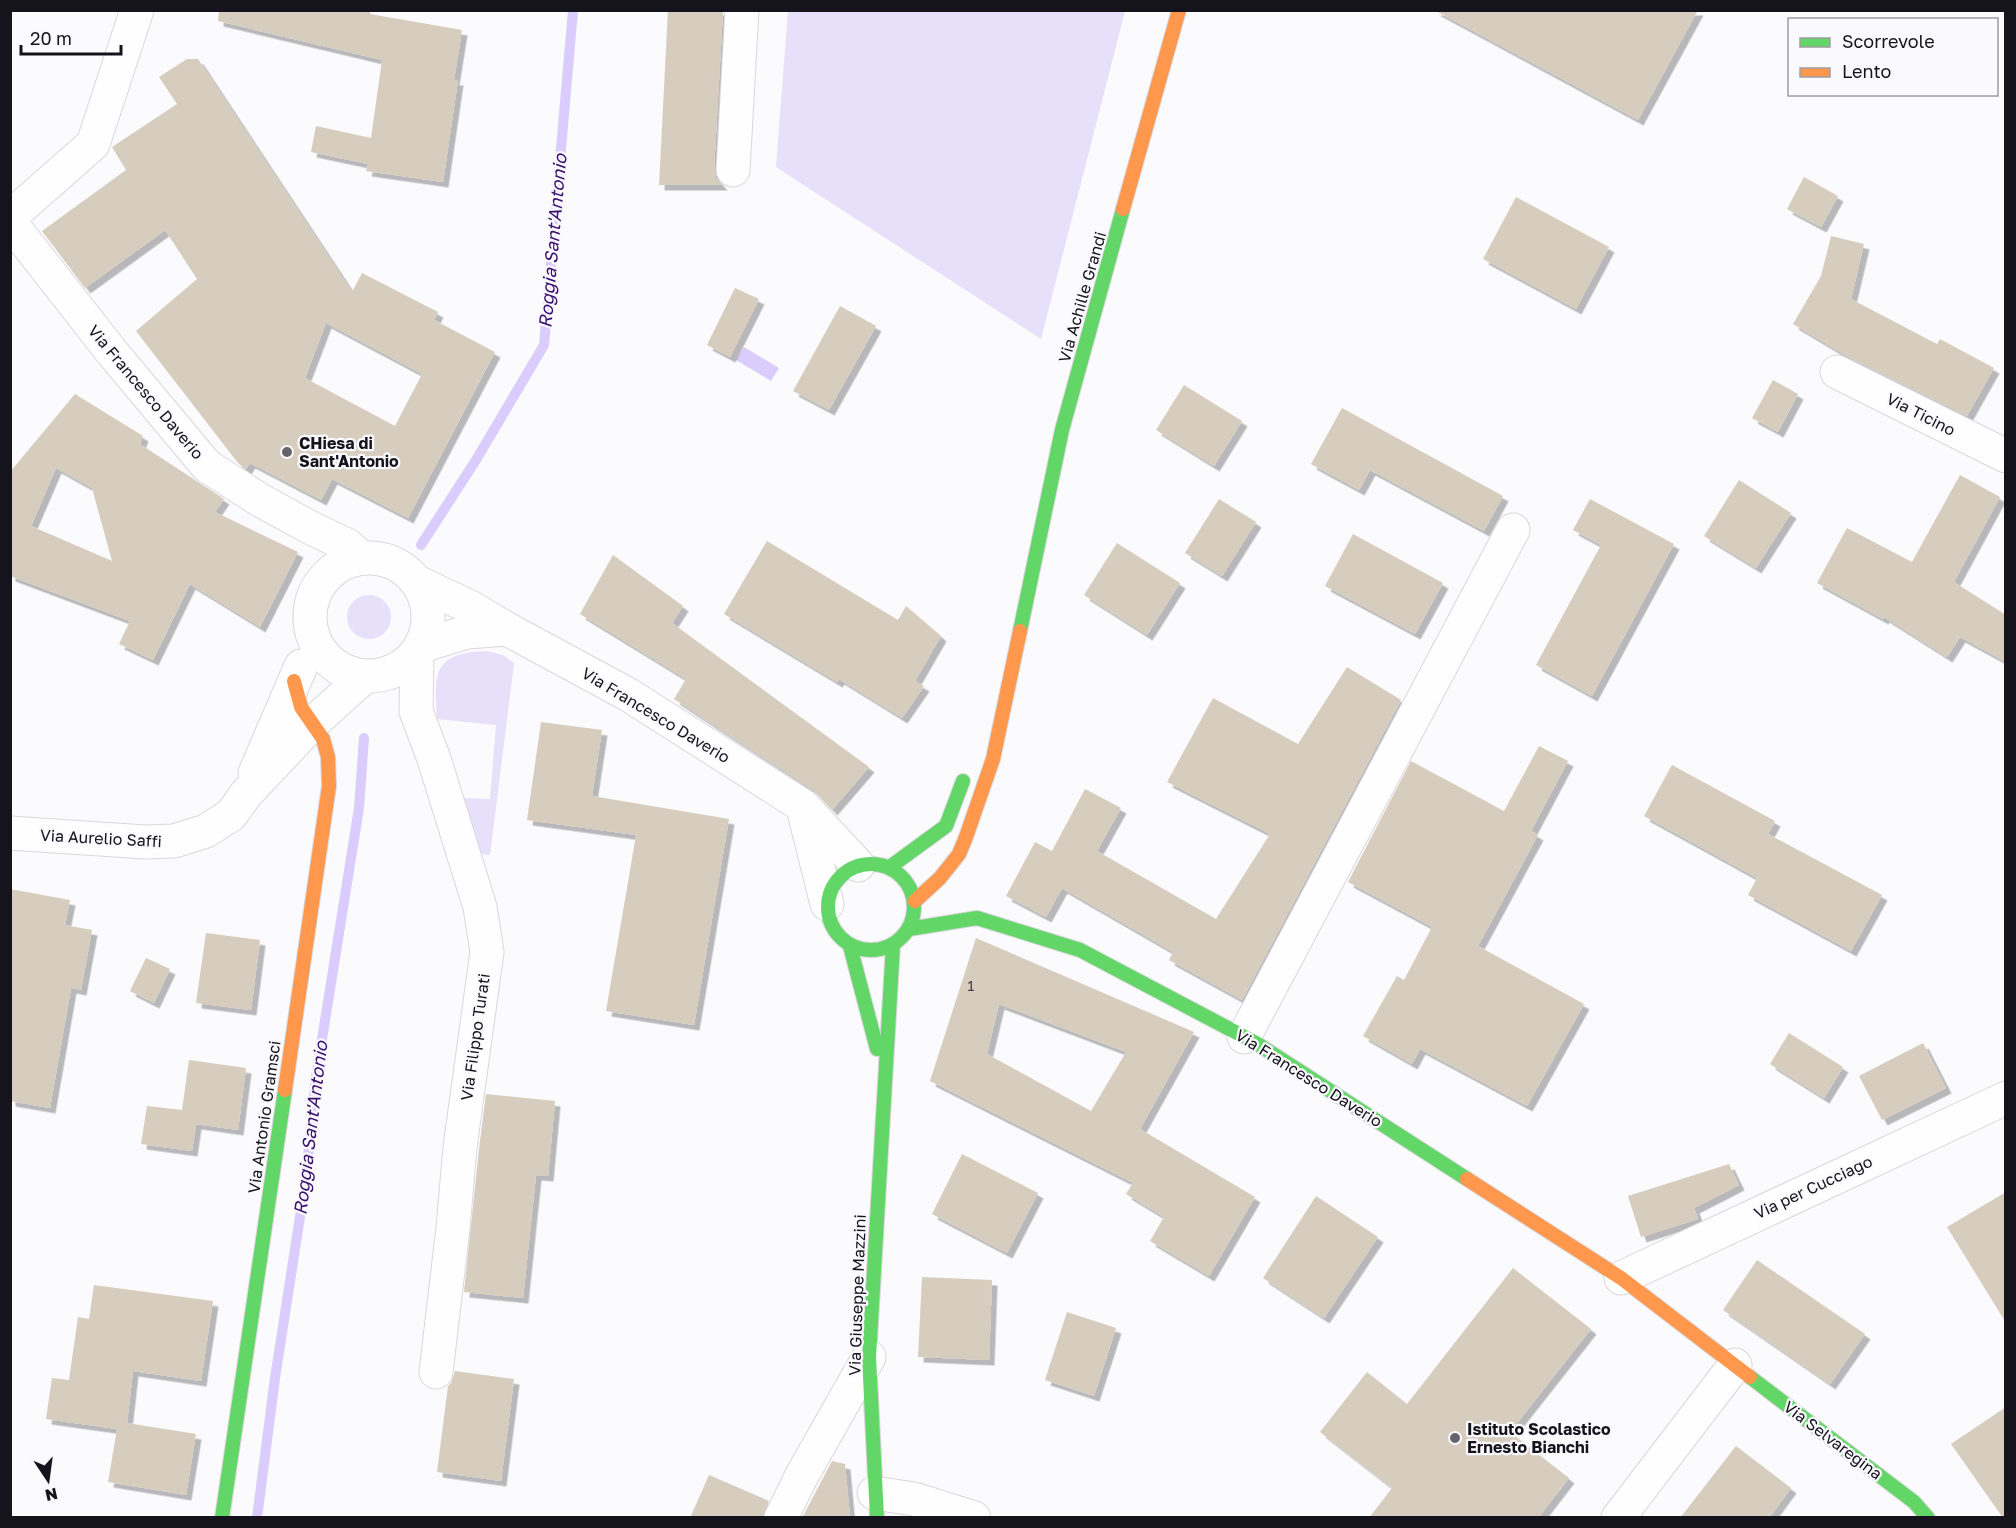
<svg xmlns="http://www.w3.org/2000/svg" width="2016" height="1528" viewBox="0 0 2016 1528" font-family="'Golos Text',sans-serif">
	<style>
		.green { fill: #e6e0fa }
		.water { fill: #dacdfd }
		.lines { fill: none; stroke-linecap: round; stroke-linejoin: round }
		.stream { stroke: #dacdfd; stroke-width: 10 }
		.building { fill: #d7cdbe; fill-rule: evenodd; filter: url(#shadow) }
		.street-casing { stroke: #d9d7dd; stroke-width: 35 }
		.fast-casing { stroke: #d9d7dd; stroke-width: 16 }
		.slow-casing { stroke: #d9d7dd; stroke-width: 16 }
		.street { stroke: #fefeff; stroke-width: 33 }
		.fast { stroke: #63d668; stroke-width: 14 }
		.slow { stroke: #ff974d; stroke-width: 14 }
		.poi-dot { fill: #66646a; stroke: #faf9fd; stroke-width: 2 }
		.labels { text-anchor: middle; stroke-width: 4.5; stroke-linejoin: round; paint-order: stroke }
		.number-label { font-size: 14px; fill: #464244 }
		.street-label { font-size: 16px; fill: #15131b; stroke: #faf9fd }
		.poi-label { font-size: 16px; font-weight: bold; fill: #15131b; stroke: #faf9fd; text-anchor: start }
		.water-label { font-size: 18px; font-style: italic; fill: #3a1070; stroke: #faf9fd }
	</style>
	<defs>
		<filter id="shadow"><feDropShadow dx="5.5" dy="5.5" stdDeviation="0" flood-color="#0004"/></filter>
	</defs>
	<rect width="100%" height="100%" fill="#fbfafc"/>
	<!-- green -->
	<g class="green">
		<polygon points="788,11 1125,11 1041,339 776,167"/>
		<circle cx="369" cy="617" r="22"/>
		<path d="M487,651L503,655L514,663L490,855L472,853L461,798L490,799L496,725L437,719C434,672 433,653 487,651Z"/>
	</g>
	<!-- water -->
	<polygon class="water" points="744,347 779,368 771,381 736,360"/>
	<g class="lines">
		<!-- stream -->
		<g class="stream">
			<polyline points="421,545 476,460 544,345 573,10"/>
			<polyline points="257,1518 275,1378 306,1178 315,1083 359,808 364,738"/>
		</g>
	</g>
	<!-- building -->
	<g class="building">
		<polygon points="219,10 371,10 370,14 462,30 454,80 458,80 443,182 366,171 368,164 311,152 316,126 371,138 382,60 218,21"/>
		<polygon points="668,10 723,10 714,169 716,178 722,185 659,185"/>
		<polygon points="1434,10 1698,10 1638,120"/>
		<path d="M187,59H198L352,292L362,273L438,312L434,320L495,352L408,518L332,479L321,500L250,463L246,469L238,463L136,331L197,279L165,230L85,288L42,231L126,170L112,147L177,104L159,77ZM326,323L422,374L395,426L305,378Z"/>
		<polygon points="1804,177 1838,196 1821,227 1787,209"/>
		<polygon points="1516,197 1609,247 1576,309 1483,259"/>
		<polygon points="1831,236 1864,244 1851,299 1937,344 1940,339 1994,368 1967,416 1850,358 1793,324 1821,276"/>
		<polygon points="735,288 759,299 730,357 707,345"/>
		<polygon points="840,306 876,326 829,410 793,391"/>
		<polygon points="1773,380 1798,394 1778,432 1752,418"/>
		<polygon points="1184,385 1242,421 1214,466 1156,430"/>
		<path d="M75,394L143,436L140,444L224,499L215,512L298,552L260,627L190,584L153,660L119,644L130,621L10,576V472ZM56,468L92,488L112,561L31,526Z"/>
		<polygon points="1342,408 1503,496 1484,531 1370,470 1359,490 1311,464"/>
		<polygon points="1960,475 2000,497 1954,582 2006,615 2006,662 1960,637 1947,657 1884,617 1883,619 1817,583 1847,528 1912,562"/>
		<polygon points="1739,480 1791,513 1756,568 1704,536"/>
		<polygon points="1219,499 1256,522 1222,576 1185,553"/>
		<polygon points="1590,499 1674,544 1592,696 1536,665 1601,545 1573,530"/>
		<polygon points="1353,534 1443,583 1415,634 1325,586"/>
		<polygon points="767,541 898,620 906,606 941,636 915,681 924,686 902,718 839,679 837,682 724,614"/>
		<polygon points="1117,543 1180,583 1147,635 1084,595"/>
		<polygon points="613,555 683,606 672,623 869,767 832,810 813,790 674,699 686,679 580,614"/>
		<polygon points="1347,667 1401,700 1242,1000 1169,960 1173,952 1062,888 1046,917 1006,896 1035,842 1052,851 1085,789 1121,808 1097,851 1216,919 1270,834 1167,782 1213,698 1298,744"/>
		<polygon points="541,722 602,730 592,796 729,819 694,1025 606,1011 636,835 527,820"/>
		<polygon points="1539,746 1568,761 1531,831 1538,835 1478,946 1584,1004 1527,1106 1420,1049 1412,1064 1363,1036 1397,976 1404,980 1432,927 1348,882 1411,761 1504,811"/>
		<polygon points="1672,765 1775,821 1768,834 1882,895 1851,951 1748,895 1757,878 1644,816"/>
		<polygon points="10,889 70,900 65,925 92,930 81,990 71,988 50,1108 10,1101"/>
		<polygon points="206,933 260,940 251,1010 196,1003"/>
		<path d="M976,938L1194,1032L1140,1129L1255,1197L1209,1276L1150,1241L1164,1217L1126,1194L1133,1183L930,1081ZM999,1004L1126,1052L1091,1111L987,1054Z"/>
		<polygon points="146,958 170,969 154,1003 130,991"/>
		<polygon points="1789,1033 1843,1067 1824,1098 1770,1064"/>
		<polygon points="1923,1043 1946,1088 1882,1120 1859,1076"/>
		<polygon points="189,1060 246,1068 238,1130 196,1124 192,1151 141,1144 147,1106 182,1110"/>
		<polygon points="486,1094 555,1101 548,1176 536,1175 523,1298 464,1292 479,1149"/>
		<polygon points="962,1154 1038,1193 1007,1253 932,1214"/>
		<polygon points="1729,1164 1739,1185 1694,1208 1698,1219 1641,1237 1628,1196"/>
		<polygon points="2006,1192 2006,1323 1947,1227"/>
		<polygon points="1316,1196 1378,1237 1324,1318 1263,1278"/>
		<polygon points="1757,1260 1865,1334 1830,1384 1723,1310"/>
		<polygon points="1513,1268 1591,1329 1510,1432 1569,1478 1538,1518 1369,1518 1392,1488 1320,1432 1367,1372 1407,1404"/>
		<polygon points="922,1277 992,1280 989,1360 918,1357"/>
		<polygon points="94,1285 213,1301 201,1381 133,1371 127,1423 196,1434 186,1495 108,1482 117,1429 46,1419 52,1378 69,1380 78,1317 89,1319"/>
		<polygon points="1067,1312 1116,1328 1094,1396 1045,1380"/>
		<polygon points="455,1371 514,1379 501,1481 437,1472 448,1386 451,1383"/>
		<polygon points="2006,1407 2006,1518 2003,1518 1951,1444"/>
		<polygon points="1736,1446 1791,1488 1769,1518 1680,1518"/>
		<polygon points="832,1461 845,1464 850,1518 802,1518"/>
		<polygon points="709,1475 769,1501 763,1518 690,1518"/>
	</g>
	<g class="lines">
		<!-- street casing -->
		<g class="street-casing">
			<g id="street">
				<polyline points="733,170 742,10"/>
				<polyline points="10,217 93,144 137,10"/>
				<polyline points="10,222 111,351 207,466 260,500 311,528 347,545 362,558"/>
				<polyline points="1837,372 2006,456"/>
				<circle cx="369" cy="617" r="59"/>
				<polyline points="417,582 472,608 507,629 629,695 803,806 858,865"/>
				<polyline points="421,646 467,632 507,629"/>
				<polyline points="417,655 416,711 434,759 480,907 487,952 460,1147 453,1228 436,1372"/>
				<polyline points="255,773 301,666"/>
				<polyline points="803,808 827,904"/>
				<polyline points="10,833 145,842 174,841 206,831 231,815 246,794 312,724 364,677"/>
				<polyline points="1244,1037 1513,530"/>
				<polyline points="1621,1278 2006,1098"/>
				<polyline points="874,1493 914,1499 974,1518"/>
				<polyline points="781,1518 801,1477 869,1357"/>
				<polyline points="1618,1518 1735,1365"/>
			</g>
		</g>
		<!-- fast casing -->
		<g class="fast-casing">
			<g id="fast">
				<polyline points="1020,631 1062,430 1123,209"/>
				<circle cx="871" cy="907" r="43"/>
				<polyline points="890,867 946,826 963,781"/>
				<polyline points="909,929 977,918 1080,950 1256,1043 1467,1179"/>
				<polyline points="850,946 877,1049"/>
				<polyline points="1750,1377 1914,1502 1928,1518"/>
				<polyline points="222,1518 285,1090"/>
				<polyline points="877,1518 869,1357 893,945"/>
			</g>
		</g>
		<!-- slow casing -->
		<g class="slow-casing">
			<g id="slow">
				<polyline points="1123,209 1179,10"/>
				<polyline points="915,901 940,878 959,854 966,837 993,759 1020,631"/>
				<polyline points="285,1090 329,786 328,757 323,739 301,707 294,681"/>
				<polyline points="1467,1179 1621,1278 1750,1377"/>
			</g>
		</g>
		<!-- street -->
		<use href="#street" class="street"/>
		<!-- fast -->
		<use href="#fast" class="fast"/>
		<!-- slow -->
		<use href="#slow" class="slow"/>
	</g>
	<!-- markers -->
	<g class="poi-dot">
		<circle cx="287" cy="452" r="6"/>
		<circle cx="1455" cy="1438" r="6"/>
	</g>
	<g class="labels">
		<!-- number labels -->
		<g class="number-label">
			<text x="971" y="991">1</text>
		</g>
		<!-- street labels -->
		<g class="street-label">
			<text transform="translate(1082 297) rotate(-74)" y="6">Via Achille Grandi</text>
			<text transform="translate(146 392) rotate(50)" y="6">Via Francesco Daverio</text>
			<text transform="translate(1921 414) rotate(27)" y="6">Via Ticino</text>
			<text transform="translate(656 715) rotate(31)" y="6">Via Francesco Daverio</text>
			<text transform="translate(101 838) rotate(3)" y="6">Via Aurelio Saffi</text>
			<text transform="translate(475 1037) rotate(-82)" y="6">Via Filippo Turati</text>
			<text transform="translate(1309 1078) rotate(32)" y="6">Via Francesco Daverio</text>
			<text transform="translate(264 1117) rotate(-82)" y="6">Via Antonio Gramsci</text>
			<text transform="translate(1813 1187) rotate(-25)" y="6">Via per Cucciago</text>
			<text transform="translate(857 1295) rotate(-88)" y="6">Via Giuseppe Mazzini</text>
			<text transform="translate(1833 1440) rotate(37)" y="6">Via Selvaregina</text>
		</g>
		<!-- poi labels -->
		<g class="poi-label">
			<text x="299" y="449">CHiesa di<tspan x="299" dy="18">Sant'Antonio</tspan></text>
			<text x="1467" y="1435">Istituto Scolastico<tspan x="1467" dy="18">Ernesto Bianchi</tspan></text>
		</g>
		<!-- water labels -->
		<g class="water-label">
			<text transform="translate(553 241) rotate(-85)" y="6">Roggia Sant'Antonio</text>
			<text transform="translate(311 1128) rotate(-83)" y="6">Roggia Sant'Antonio</text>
		</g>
	</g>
	<!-- border -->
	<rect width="2016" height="1528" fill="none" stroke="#15131b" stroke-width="24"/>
	<!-- legend -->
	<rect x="1788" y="18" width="210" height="78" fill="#faf9fd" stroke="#9e9da3" stroke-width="1.5"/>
	<rect x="1800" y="38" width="30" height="9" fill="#63d668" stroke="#9e9da3" stroke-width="1.5"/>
	<text x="1842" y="48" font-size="18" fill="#15131b">Scorrevole</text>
	<rect x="1800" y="68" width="30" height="9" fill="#ff974d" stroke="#9e9da3" stroke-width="1.5"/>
	<text x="1842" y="78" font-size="18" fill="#15131b">Lento</text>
	<!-- north arrow -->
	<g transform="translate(48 1480) rotate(167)" stroke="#faf9fd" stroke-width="4.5" paint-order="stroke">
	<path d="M0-4.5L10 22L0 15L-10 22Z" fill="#15131b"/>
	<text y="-9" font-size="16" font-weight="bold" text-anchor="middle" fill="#15131b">N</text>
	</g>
	<!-- scale -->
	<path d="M21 45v9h100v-9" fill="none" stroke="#15131b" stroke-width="3"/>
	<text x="30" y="45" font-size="18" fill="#15131b" stroke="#faf9fd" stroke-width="4.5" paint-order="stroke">20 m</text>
</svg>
